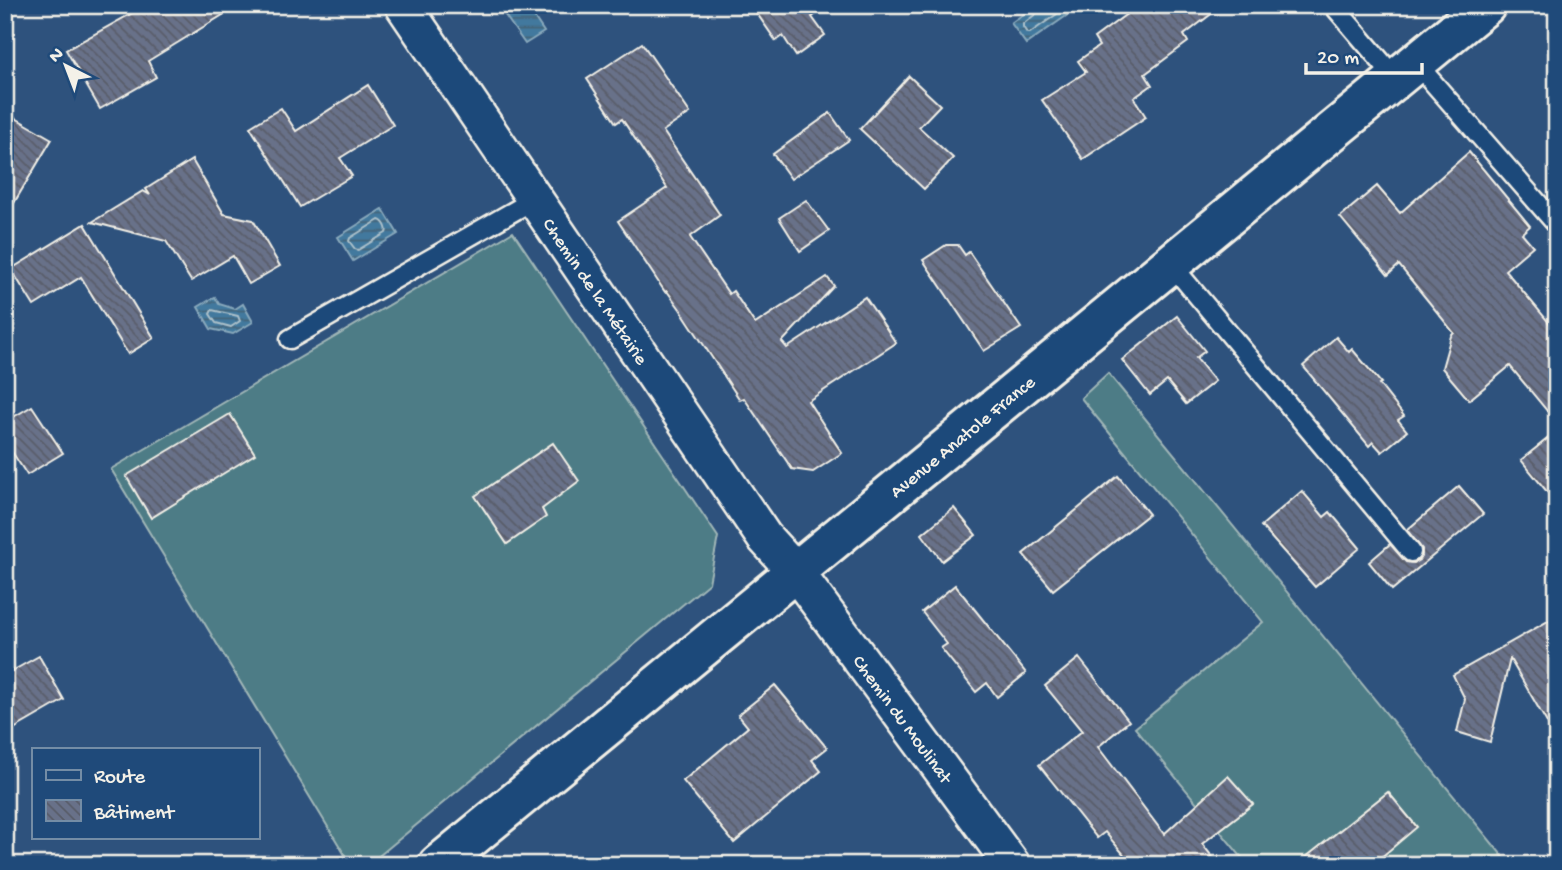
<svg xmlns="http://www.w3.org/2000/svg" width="1562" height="870" viewBox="0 0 1562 870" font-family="'Gochi Hand',sans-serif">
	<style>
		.garden { fill: #4d7c86; stroke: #a0b6b7; stroke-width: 2 }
		.water { fill: url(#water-rules); stroke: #89a9bc; stroke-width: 2 }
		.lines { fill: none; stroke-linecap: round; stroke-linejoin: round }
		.shore { stroke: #adc1ca; stroke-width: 2 }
		.building { fill: url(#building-back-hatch); stroke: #f4f1e8; stroke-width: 2 }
		.service-casing { stroke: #f4f1e8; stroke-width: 23 }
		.minor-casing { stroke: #f4f1e8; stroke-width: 40 }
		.tertiary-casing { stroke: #f4f1e8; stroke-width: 44 }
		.service { stroke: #1f4a7a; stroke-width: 18 }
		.minor { stroke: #1f4a7a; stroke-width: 35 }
		.tertiary { stroke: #1f4a7a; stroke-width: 38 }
		.labels { text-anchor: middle; stroke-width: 5; stroke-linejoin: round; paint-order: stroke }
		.street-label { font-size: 19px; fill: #f4f1e8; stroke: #1f4a7a }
	</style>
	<defs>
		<pattern id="water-rules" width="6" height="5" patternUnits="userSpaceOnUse" patternTransform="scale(1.75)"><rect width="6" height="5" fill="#42799e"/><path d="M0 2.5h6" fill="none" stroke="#456376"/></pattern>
		<pattern id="building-back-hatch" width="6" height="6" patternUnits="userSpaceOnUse" patternTransform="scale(1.75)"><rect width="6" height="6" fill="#687189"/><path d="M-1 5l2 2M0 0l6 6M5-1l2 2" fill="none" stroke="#585c68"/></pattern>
	</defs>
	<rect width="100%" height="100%" fill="#2e527d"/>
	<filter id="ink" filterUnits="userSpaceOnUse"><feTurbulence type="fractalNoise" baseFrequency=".0143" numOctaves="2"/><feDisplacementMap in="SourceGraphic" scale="14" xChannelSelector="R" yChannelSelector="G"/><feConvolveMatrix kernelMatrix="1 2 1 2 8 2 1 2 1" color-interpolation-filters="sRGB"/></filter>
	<g filter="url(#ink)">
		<!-- garden -->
		<g class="garden">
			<polygon points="513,232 718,537 709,583 368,865 351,865 111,469"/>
			<polygon points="1108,373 1510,865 1248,865 1135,728 1263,622 1081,398"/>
		</g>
		<!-- water -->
		<g class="water">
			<polygon points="498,5 526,5 544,32 525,44"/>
			<polygon points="1036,5 1063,5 1069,14 1026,44 1011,23"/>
			<polygon points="383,209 398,234 353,261 338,237"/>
			<polygon points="215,297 219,304 235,309 243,304 253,322 233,334 211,329 198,307"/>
		</g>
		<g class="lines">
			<!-- shore -->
			<g class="shore">
				<polyline points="1039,5 1037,13 1023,24 1023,27 1027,33 1030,33 1057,14 1058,5"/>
				<path d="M379,220C384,221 388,229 386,233L358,250L355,249L349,241L350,238Z"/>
				<polygon points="212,310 238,316 240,321 231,327 216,323 210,314"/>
			</g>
		</g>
		<!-- building -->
		<g class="building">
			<polygon points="147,5 239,5 148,61 156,77 100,109 66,50"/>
			<polygon points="751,5 830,5 812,17 825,35 796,56 783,36 776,41"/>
			<polygon points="1139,5 1223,5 1184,35 1188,42 1145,74 1152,85 1134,98 1146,117 1083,159 1042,100 1086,72 1078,61 1099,46 1094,38"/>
			<polygon points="642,43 690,113 663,131 720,215 690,237 729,294 733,291 755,324 827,277 834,286 782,342 787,348 865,297 896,343 808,401 842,453 813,472 792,469 744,398 740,400 680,309 667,291 665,292 618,221 667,188 622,119 616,123 587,79"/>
			<polygon points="909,76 940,105 919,127 953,158 924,189 860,129"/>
			<polygon points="368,85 393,125 340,158 352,176 300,207 250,127 281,108 296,131"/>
			<polygon points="5,112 52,139 5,218"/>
			<polygon points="830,113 849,140 791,179 773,154"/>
			<polygon points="1469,152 1530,226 1522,233 1533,246 1505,270 1557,332 1557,423 1510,366 1469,400 1442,368 1451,336 1454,333 1399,265 1388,275 1340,217 1377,186 1400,213"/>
			<polygon points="192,160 224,214 253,220 280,266 249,284 233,256 191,281 166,241 92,222 143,191 150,195 146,189"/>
			<polygon points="806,200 829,231 800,251 779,218"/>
			<polygon points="85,224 154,338 128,354 81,277 34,306 11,269"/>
			<polygon points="946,245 958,245 965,255 969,252 1021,328 984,351 923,260"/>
			<polygon points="1177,316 1205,351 1196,358 1215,381 1186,404 1167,381 1150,395 1122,360"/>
			<polygon points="1336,337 1349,352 1352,349 1381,383 1379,384 1404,416 1398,420 1407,431 1382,452 1373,442 1369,446 1303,366"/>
			<polygon points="32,406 63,453 27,475 5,441 5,422"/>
			<polygon points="230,414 255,454 151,518 126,476"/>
			<polygon points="1557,431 1557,504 1521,460"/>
			<polygon points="553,443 579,481 542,509 546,517 507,544 475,496"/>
			<polygon points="1118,476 1149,514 1053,590 1023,554"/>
			<polygon points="1459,486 1483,514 1392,590 1369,562 1390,544 1406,562 1414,563 1419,560 1422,555 1422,549 1407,530"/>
			<polygon points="1302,491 1324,517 1330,512 1360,548 1315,587 1261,526"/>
			<polygon points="954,508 976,535 942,561 922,534"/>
			<polygon points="955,585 1026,673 997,697 987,683 976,692 941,648 947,644 922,612"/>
			<polygon points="1557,616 1557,740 1510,659 1490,742 1457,732 1465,699 1453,675"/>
			<polygon points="39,656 64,700 5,734 5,675"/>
			<polygon points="1079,658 1129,721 1098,747 1164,834 1228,776 1253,804 1202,844 1219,865 1130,865 1131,863 1105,832 1097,838 1039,765 1082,731 1045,686"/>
			<polygon points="775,685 827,748 812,760 821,771 734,843 683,781 748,727 738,715"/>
			<polygon points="1388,792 1417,827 1372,865 1296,865"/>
		</g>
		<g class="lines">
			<!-- service casing -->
			<g class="service-casing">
				<g id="service">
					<polyline points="1333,5 1396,79"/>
					<polyline points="1416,63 1557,225"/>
					<polyline points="1171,264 1411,552"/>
					<polyline points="290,339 535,199"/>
				</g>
			</g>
			<!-- minor casing -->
			<g class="minor-casing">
				<g id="minor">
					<path id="s1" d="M403,5L764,537L795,571L1012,865"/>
				</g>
			</g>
			<!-- tertiary casing -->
			<g class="tertiary-casing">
				<g id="tertiary">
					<path id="s2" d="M438,865L1486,5"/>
				</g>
			</g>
			<!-- service -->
			<use href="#service" class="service"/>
			<!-- minor -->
			<use href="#minor" class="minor"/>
			<!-- tertiary -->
			<use href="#tertiary" class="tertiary"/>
		</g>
	</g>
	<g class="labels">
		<!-- street labels -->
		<g class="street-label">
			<text dy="7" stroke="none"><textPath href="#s1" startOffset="345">Chemin de la Métairie</textPath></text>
			<text dy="7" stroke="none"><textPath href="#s2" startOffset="677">Avenue Anatole France</textPath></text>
			<text dy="7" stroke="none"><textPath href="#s1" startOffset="872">Chemin du Moulinat</textPath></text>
		</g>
	</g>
	<!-- margin -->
	<rect width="1562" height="870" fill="none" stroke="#1f4a7a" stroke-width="28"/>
	<rect x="14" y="14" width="1534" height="842" fill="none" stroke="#f4f1e8" stroke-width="2.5" filter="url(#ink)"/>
	<!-- legend -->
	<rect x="32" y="748" width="228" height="91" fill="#1f4a7a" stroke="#748da6" stroke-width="2"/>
	<rect x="46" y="770" width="35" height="10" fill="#1f4a7a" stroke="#748da6" stroke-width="2"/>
	<text x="94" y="782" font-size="21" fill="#f4f1e8">Route</text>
	<rect x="46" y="800" width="35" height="21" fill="url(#building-back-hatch)" stroke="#748da6" stroke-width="2"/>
	<text x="94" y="818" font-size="21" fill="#f4f1e8">Bâtiment</text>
	<!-- north arrow -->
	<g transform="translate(66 66) rotate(318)" stroke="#1f4a7a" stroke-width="5" paint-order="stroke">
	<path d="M0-5L12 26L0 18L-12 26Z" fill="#f4f1e8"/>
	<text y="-10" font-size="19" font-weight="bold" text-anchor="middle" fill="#f4f1e8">N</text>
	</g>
	<!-- scale -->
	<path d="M1306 63v10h116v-10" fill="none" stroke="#f4f1e8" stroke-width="3.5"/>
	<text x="1317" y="63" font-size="21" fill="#f4f1e8" stroke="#1f4a7a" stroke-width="5" paint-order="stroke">20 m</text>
</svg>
